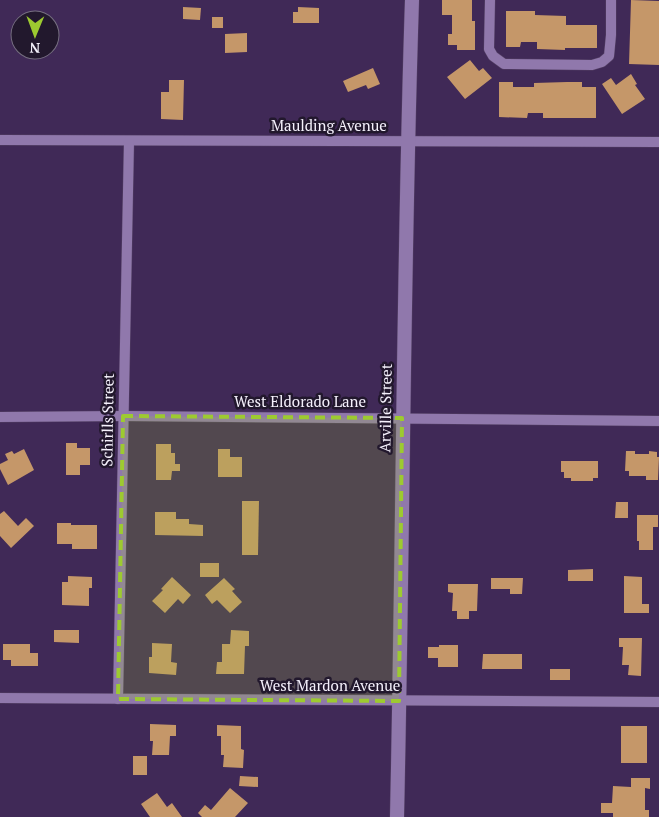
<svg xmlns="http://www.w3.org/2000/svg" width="659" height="817" viewBox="0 0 659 817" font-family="'PT Serif',serif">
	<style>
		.building { fill: #c59769 }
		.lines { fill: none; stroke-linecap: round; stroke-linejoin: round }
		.street-casing { stroke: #544165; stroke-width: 11 }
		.secondary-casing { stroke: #544165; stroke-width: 15 }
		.street { stroke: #9078ac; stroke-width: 10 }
		.secondary { stroke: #9078ac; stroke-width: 14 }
		.marked { fill: #9dca30; fill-opacity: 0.2; stroke: #9dca30; stroke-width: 4; stroke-dasharray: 10 6; stroke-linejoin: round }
		.labels { text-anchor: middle; stroke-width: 5; stroke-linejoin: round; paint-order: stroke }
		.street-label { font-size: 15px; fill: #f5f1fc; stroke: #22182d }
	</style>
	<rect width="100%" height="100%" fill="#402957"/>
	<!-- building -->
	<g class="building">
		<polygon points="442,0 472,0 472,21 475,21 475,50 457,50 457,45 448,45 448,34 452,34 452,15 442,15"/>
		<polygon points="631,0 659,1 659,65 629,64"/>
		<polygon points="183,7 201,8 200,20 183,19"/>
		<polygon points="298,7 319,8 319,23 293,23 293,12 298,12"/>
		<polygon points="506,11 535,11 535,15 566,16 566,25 597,25 597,48 565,48 565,50 537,49 537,42 521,42 520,47 506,47"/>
		<rect x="212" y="17" width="11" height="11"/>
		<polygon points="247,33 247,52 225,53 225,34"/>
		<polygon points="470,60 479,71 483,68 492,78 465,99 447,77"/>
		<polygon points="373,68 380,84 368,89 366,85 348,92 343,81"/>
		<polygon points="631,74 637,84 635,85 645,99 622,114 602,84 611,78 616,85"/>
		<polygon points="169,80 184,80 183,120 161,119 161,92 169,92"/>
		<polygon points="499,82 513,82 513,87 534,87 534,83 567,82 582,82 582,87 596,87 596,118 543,118 543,113 528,113 527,118 499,117"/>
		<polygon points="66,443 77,443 77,448 90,448 90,465 80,465 80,475 66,475"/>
		<polygon points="156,444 171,444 171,453 175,453 175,464 180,464 180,471 172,471 171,480 156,480"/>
		<polygon points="24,449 34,470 8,485 0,469 0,464 8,460 5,454 12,451 14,454"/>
		<polygon points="218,449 230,449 230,457 242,457 242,477 218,477"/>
		<polygon points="626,451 635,451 635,454 649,454 649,451 657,452 657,457 659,457 658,480 646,480 646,476 629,476 629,471 625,471"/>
		<polygon points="561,461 598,461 598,478 593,478 593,481 571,481 571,478 564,478 564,472 561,472"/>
		<polygon points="242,501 259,501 258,555 242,555"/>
		<polygon points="616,502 628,502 628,518 615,518"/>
		<polygon points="4,511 18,526 26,518 34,526 11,548 0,536 0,514"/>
		<polygon points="155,512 176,512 176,519 189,519 189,524 203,525 203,536 155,535"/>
		<polygon points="637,515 658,515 658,527 653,527 653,550 639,550 639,541 637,541"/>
		<polygon points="57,523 71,523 71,525 97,525 97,549 72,549 72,544 57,544"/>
		<rect x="200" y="563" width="19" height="14"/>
		<polygon points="593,569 593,581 568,581 568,570"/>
		<polygon points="68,576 92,577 92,588 89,588 89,606 62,605 62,582 68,582"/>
		<polygon points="624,576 642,577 642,604 649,604 649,613 624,613"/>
		<polygon points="172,577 191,595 183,604 178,599 165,613 152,601 163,590 161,589"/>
		<polygon points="224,578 235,589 232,591 242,602 230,613 217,600 212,604 205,595"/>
		<polygon points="491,578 523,578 522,594 510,594 510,589 491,589"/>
		<polygon points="448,584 478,584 477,611 469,611 469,619 457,619 457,611 452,611 453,593 448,592"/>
		<polygon points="54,630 79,630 79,643 54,642"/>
		<polygon points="231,630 249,631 249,646 245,646 244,674 216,674 217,662 222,662 222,644 230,644"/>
		<polygon points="619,638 642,638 641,676 628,675 629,665 622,665 623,647 619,647"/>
		<polygon points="152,643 172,644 171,662 177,663 176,675 149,673 149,657 152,657"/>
		<polygon points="3,644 30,644 30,653 38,653 38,666 11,666 11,660 3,660"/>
		<polygon points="439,645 458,645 458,667 438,667 438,658 428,658 428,647 439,647"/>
		<polygon points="483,654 522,654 522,669 482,669"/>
		<rect x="550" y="669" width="20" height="11"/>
		<polygon points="150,724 176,725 176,736 170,736 169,755 152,755 153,741 150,741"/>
		<polygon points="217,725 241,726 241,749 244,750 243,768 223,767 224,755 221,755 221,736 217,736"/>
		<rect x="621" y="726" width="26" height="37"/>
		<rect x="133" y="756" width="14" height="19"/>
		<polygon points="240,776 258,777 258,787 239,786"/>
		<polygon points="631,778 650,778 650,789 645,788 645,810 649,810 649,817 613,817 613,813 601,813 601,803 612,803 613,786 631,787"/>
		<polygon points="230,788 248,803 235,817 202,817 198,813 205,805 211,810"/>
		<polygon points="157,793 167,807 172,803 182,817 150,817 141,804"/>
	</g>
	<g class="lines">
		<!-- street casing -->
		<g class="street-casing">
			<g id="street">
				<polyline points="490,0 489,49 493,56 504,64 592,65 602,62 609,56 611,35 611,0"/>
				<polyline points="0,140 659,142"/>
				<polyline points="0,417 123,416 659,421"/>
				<polyline points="0,698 659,702"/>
				<polyline points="118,699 129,141"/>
			</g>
		</g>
		<!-- secondary casing -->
		<g class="secondary-casing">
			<path id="secondary" d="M397,817C403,545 403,272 412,0"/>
		</g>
		<!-- street -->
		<use href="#street" class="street"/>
		<!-- secondary -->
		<use href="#secondary" class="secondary"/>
	</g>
	<!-- marked area -->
	<path class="marked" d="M123,416L402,418L399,701L118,699Z"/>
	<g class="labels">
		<!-- street labels -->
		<g class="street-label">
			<text x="329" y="131">Maulding Avenue</text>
			<text x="300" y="407">West Eldorado Lane</text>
			<text transform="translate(386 408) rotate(-89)" y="5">Arville Street</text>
			<text transform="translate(108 420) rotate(-89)" y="5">Schirlls Street</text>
			<text x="330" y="691">West Mardon Avenue</text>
		</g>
	</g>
	<!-- north arrow -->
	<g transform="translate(35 35) rotate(181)"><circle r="24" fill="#22182d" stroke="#766f80"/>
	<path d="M0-4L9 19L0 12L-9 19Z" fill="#9dca30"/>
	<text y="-8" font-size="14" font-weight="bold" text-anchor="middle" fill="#f5f1fc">N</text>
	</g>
</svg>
